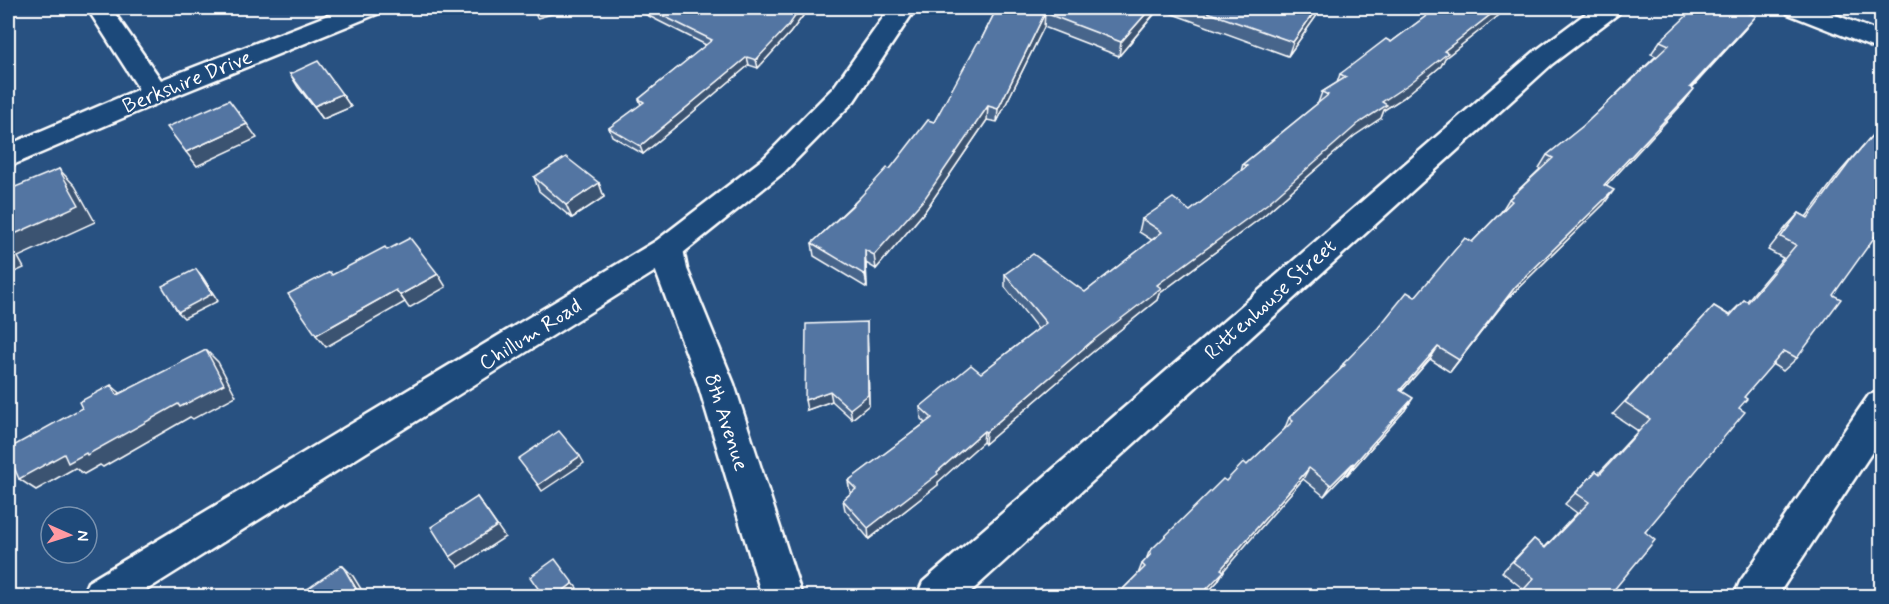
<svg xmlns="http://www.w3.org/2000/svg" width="1889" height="604" viewBox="0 0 1889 604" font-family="Mynerve,sans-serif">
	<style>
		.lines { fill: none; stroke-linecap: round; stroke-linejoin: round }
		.street-casing { stroke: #fff; stroke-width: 5 }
		.secondary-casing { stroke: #fff; stroke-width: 5 }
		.street { fill: #1f4a7a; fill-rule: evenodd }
		.secondary { fill: #1f4a7a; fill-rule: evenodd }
		.wall { fill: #47658b; stroke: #fff; stroke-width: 1.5 }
		.shaded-wall { fill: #3a5271; stroke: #fff; stroke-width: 1.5 }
		.building { fill: #5375a2; stroke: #fff; stroke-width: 1.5 }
		.labels { text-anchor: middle; stroke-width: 4.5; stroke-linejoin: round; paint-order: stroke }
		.street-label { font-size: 21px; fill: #fff; stroke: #1f4a7a }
	</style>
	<rect width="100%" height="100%" fill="#285181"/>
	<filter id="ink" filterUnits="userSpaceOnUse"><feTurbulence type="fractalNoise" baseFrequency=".0167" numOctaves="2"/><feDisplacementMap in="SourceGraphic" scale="12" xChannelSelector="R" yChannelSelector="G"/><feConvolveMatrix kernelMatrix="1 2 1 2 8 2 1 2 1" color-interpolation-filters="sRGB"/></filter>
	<g filter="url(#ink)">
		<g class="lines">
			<!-- street casing -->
			<g class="street-casing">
				<g id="street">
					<polygon points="87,8 111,8 161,80 346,8 381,8 377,14 165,100 8,167 8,145 139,89"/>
					<polygon points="1593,8 1622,8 1618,14 1552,64 966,596 917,596 923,582 1534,52"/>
					<polygon points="1785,8 1818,8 1882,33 1882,51 1788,14"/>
					<polygon points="667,237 678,241 683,249 687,269 734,384 802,596 762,596 698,384 655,269 651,249 656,241"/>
					<polygon points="1882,391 1882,437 1777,596 1734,596 1740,582 1869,395"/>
				</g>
			</g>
			<!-- secondary casing -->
			<g class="secondary-casing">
				<polygon id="secondary" points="890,8 916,8 854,101 784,172 678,257 137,596 82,596 88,582 656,241 764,158 834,87"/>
			</g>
			<!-- street -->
			<use href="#street" class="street"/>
			<!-- secondary -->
			<use href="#secondary" class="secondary"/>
		</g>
		<!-- wall -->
		<g class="wall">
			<polygon points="633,8 809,8 790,33 758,68 749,65 643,154 612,136 609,128 641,105 639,99 706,45"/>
			<polygon points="997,8 1322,8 1288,56 1159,9 1119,56 1044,27 997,122 987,120 925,211 876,269 866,263 867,288 814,256 812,243 890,169 934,122 980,42"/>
			<polygon points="1437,8 1507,8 1498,16 1445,58 1441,66 1403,98 1384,110 1381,118 1354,136 1262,217 1159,294 1157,300 1089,355 985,444 983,442 938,482 938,485 869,539 845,510 843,500 851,493 850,492 848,481 925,423 921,419 920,407 981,373 1038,329 1005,287 1005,274 1085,292 1152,240 1139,232 1142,219 1190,211 1241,171 1243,164 1318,103 1322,92 1337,83 1340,74 1391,42"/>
			<polygon points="1745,29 1692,88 1684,102 1606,186 1604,204 1506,300 1450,372 1430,359 1402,391 1405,410 1347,475 1345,474 1324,496 1303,479 1223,571 1218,581 1203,597 1115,597 1138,574 1142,564 1146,560 1149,552 1226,481 1247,465 1284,430 1289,418 1339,371 1343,364 1415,297 1472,242 1501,212 1509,199 1540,169 1539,168 1547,155 1583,126 1656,56 1651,54 1660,41"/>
			<polygon points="290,74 342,94 351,107 323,119 298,87"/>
			<polygon points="1881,125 1833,295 1797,358 1783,371 1772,364 1744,397 1645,532 1608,597 1515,597 1522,588 1502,572 1534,539 1545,547 1577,513 1565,504 1596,471 1599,473 1638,431 1613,414 1714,306 1729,315 1744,300 1747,301 1783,258 1768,250 1787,226 1799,213 1806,217 1840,172"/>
			<polygon points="534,177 599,183 604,197 572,218 539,191"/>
			<polygon points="867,322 869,405 852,419 832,401 807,410"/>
		</g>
		<!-- shaded-wall -->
		<g class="shaded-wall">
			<polygon points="543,8 574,8 537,18 534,10"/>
			<polygon points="801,8 809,8 790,33 758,68 756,60"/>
			<polygon points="1151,8 1159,8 1119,56 1121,42"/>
			<polygon points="1317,8 1322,8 1288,56 1293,42"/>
			<polygon points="1499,8 1507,8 1498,16 1445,58 1441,66 1403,98 1384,110 1381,118 1354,136 1262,217 1159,294 1157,300 1089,355 985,444 986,432 1157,285 1444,51"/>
			<polygon points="1045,13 1044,27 997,122 998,109"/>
			<polygon points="1756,16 1745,29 1680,100 1690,87"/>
			<polygon points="747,57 749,65 643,154 640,146"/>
			<polygon points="1694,89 1684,102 1595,198 1604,185"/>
			<polygon points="342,94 351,107 323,119 314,106"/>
			<polygon points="988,106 987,120 925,211 876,269 874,255"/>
			<polygon points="247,124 257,138 197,166 186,152"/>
			<polygon points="59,169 75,186 95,222 18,257 24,268 8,275 8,237"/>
			<polygon points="599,183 604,197 572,218 566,205"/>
			<polygon points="1614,190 1604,204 1506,300 1450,372 1459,360 1515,287"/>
			<polygon points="865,250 866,263 867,288 865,275"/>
			<polygon points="196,269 202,276 218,301 184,318 178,312"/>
			<polygon points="438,274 446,287 409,308 400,295"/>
			<polygon points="396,290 405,302 326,347 316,335"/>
			<polygon points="867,322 869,405 852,419 850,409"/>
			<polygon points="1438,347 1430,359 1392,402 1400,390"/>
			<polygon points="206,350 218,362 236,396 193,419 190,417 103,467 100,465 84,474 75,468 36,490 19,479"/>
			<polygon points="111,385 125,397 117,395"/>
			<polygon points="830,391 832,401 807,410 805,400"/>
			<polygon points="1413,398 1405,410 1347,475 1354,464"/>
			<polygon points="984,431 983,442 938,482 938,485 869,539 868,528 937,472"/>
			<polygon points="580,456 584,463 542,491 538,485"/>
			<polygon points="1353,463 1345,474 1324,496 1331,485"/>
			<polygon points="1309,468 1303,479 1219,576 1224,571 1218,581 1203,597 1199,597 1221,569"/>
			<polygon points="477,497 505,537 459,567 450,557"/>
			<polygon points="342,565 353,576 366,597 361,597"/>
			<polygon points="573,583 577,588 566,597 555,597"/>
		</g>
		<!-- building -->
		<g class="building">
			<polygon points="533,8 543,8 534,10"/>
			<polygon points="647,8 801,8 789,25 756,60 747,57 640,146 609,128 644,102 639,99 712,40"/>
			<polygon points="997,8 1151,8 1121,42 1045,13 998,109 988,106 925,198 874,255 865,250 865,275 812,243 852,206 887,168 890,169 928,120 934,122 978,42 980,42"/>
			<polygon points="1195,8 1317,8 1293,42"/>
			<polygon points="1437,8 1499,8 1444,51 1448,53 1409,84 1382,102 1387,105 1359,123 1267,204 1157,285 1161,288 1091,342 986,432 984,431 937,472 938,474 868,528 843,500 856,489 848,481 932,418 920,407 971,365 981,373 1046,323 1005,274 1033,254 1085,292 1162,232 1142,219 1173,198 1190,211 1247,166 1243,164 1328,95 1322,92 1346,77 1340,74 1386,39 1391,42"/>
			<polygon points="1695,8 1736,8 1756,16 1690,87 1694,89 1604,185 1614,190 1515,287 1459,360 1438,347 1400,390 1413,398 1354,464 1353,463 1331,485 1309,468 1221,569 1224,571 1199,597 1115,597 1145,567 1142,564 1151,554 1149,552 1223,479 1226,481 1244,462 1247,465 1293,421 1289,418 1345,365 1343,364 1378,328 1407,292 1415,297 1465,238 1472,242 1512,201 1509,199 1553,158 1547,155 1583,126 1669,45 1660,41"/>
			<polygon points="318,61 342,94 314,106 290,74"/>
			<polygon points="229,100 247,124 186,152 167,127"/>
			<polygon points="1881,125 1881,228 1833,295 1841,299 1797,358 1784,351 1744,397 1747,399 1739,408 1745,412 1645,532 1655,540 1608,597 1517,597 1534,578 1513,562 1534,539 1545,548 1589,502 1576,493 1596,471 1600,474 1650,419 1625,402 1714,306 1730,316 1744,300 1748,302 1796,245 1781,237 1799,213 1808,218 1852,159"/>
			<polygon points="566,157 599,183 566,205 534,177"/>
			<polygon points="59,169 79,205 8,237 8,190"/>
			<polygon points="410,238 438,274 400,295 396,290 316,335 288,294 330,272 332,275 385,247 387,250"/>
			<polygon points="196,269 212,294 178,312 162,286"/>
			<polygon points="867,322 868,395 850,409 830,391 805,400 806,324"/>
			<polygon points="206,350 224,384 180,407 178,404 87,455 86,453 68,463 64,454 19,479 8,453 8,449 82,408 79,402 111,385 117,395"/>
			<polygon points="559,431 580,456 538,485 518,459"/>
			<polygon points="477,497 497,526 450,557 431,527"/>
			<polygon points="555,559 573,583 555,597 544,597 530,577"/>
			<polygon points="342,565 361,597 296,597"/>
		</g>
	</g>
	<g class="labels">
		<!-- street labels -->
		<g class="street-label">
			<text transform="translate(187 81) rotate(-22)" y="7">Berkshire Drive</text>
			<text transform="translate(1270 299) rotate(-42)" y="7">Rittenhouse Street</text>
			<text transform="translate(530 334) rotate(-32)" y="7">Chillum Road</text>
			<text transform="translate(727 422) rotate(72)" y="7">8th Avenue</text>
		</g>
	</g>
	<!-- margin -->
	<rect width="1889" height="604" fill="none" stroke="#1f4a7a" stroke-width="30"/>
	<rect x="15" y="15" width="1859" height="574" fill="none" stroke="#fff" stroke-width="2" filter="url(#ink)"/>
	<!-- north arrow -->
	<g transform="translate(69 535) rotate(93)"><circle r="28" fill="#1f4a7a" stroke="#7992af" stroke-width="1.5"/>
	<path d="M0-4.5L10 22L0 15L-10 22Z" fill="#ff9aa2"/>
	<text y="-9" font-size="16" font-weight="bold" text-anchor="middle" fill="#ffffff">N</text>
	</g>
</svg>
